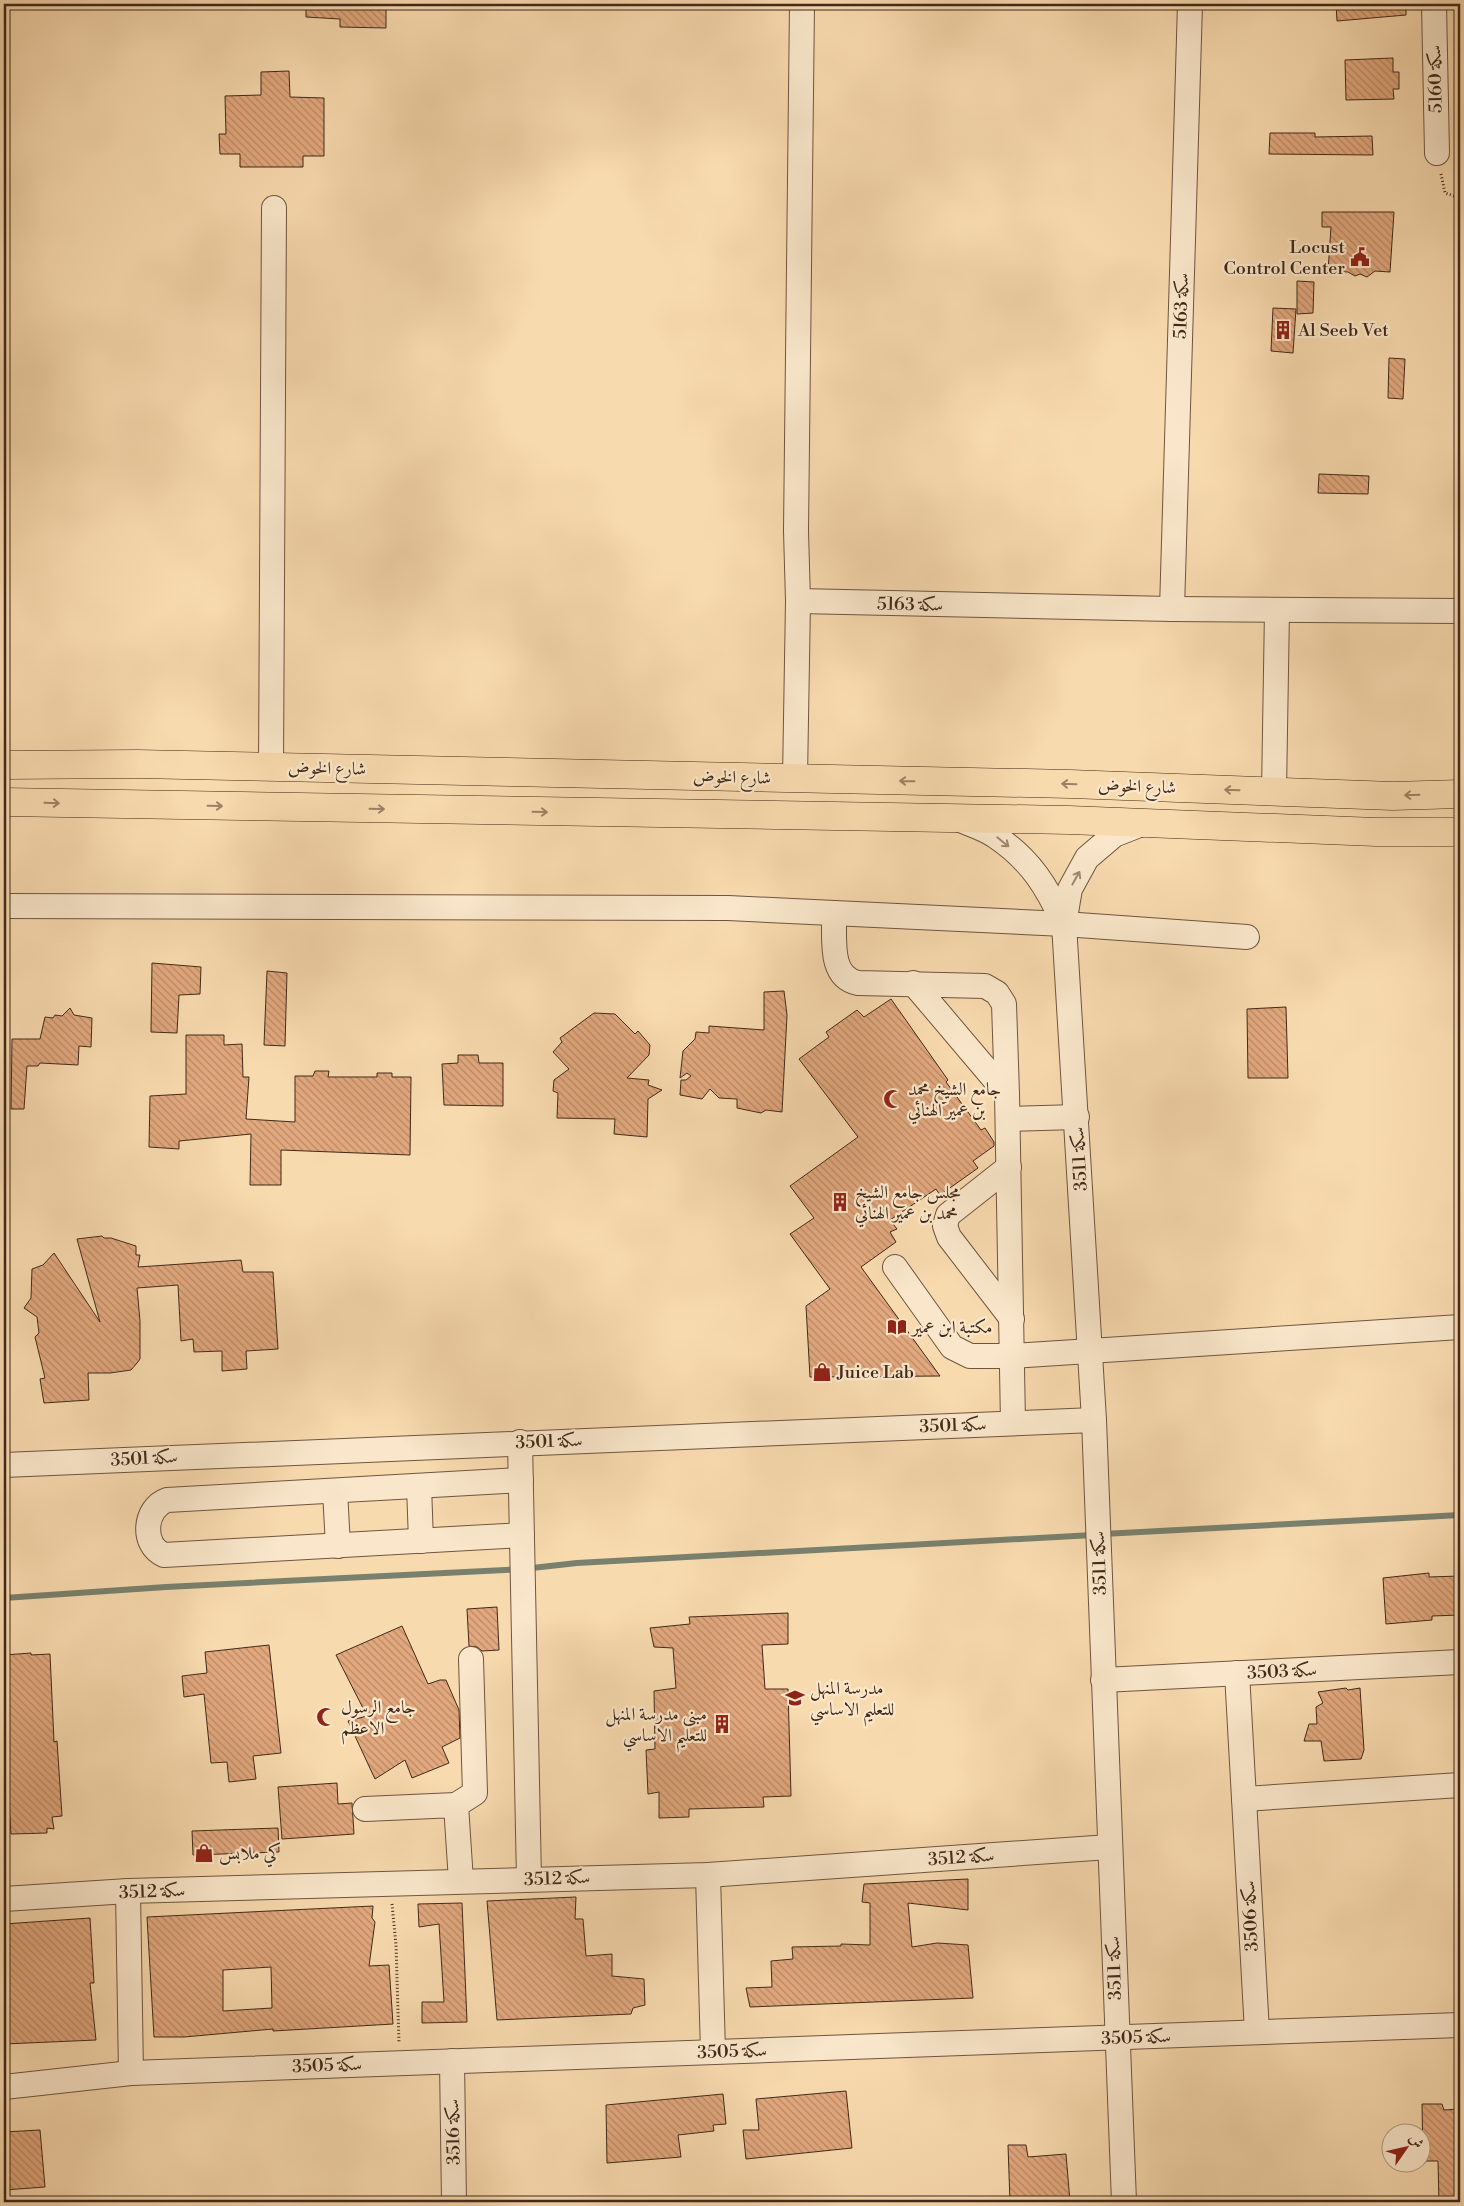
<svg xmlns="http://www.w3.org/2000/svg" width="1464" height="2206" viewBox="0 0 1464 2206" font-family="'Libre Bodoni',Amiri,serif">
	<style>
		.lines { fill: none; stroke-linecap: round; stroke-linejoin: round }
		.stream { stroke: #79816e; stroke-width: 6 }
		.building { fill: url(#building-back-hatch); stroke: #41291a; fill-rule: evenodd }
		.minor-casing { stroke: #6f553f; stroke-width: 26 }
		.major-casing { stroke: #41291a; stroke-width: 29 }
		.path { stroke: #41291a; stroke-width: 3; stroke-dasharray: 1 2.5; stroke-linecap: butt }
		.minor { stroke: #fae7cb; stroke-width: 24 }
		.major { stroke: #f8daaf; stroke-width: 28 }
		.oneway { stroke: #9c8264 }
		.oneway2 { stroke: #9e8872 }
		.labels { text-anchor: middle; stroke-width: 4.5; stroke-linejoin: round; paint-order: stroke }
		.street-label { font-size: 18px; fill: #41291a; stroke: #fae7cb }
		.poi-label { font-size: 18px; fill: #41291a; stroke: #fae7cb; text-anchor: start }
	</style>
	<defs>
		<pattern id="building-back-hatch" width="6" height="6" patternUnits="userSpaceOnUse" patternTransform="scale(1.25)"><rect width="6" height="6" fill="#e2a87e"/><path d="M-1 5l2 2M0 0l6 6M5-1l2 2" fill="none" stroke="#b98966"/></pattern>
	</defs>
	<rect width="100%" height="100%" fill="#f8daaf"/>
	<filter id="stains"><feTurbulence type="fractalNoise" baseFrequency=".004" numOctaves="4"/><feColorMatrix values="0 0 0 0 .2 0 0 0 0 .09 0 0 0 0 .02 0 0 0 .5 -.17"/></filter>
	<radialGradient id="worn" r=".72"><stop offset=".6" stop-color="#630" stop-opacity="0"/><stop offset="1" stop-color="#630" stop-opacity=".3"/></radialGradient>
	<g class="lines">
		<!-- stream -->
		<g class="stream">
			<polyline points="1103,1534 1460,1515"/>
			<polyline points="4,1598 166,1587 523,1569 577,1563 1093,1535"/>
		</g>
	</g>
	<!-- building -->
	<g class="building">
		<polygon points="306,4 378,4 377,7 386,7 386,28 340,27 340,19 306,17"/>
		<polygon points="1336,4 1406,4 1406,15 1337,21"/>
		<polygon points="1393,58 1393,72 1399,72 1399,89 1393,89 1394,99 1346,100 1345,60"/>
		<polygon points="289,71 290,97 324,98 324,156 303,156 303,167 240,167 240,154 220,154 219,134 226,134 225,96 261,95 261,72"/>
		<polygon points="1270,133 1315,133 1315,137 1372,136 1373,155 1269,154"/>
		<polygon points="1322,212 1394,212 1390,272 1375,271 1367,277 1360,274 1355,276 1348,272 1328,271 1331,227 1322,227"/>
		<polygon points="1297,281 1314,282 1313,313 1297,314"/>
		<polygon points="1273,308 1296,309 1293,353 1271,351"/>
		<polygon points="1389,358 1405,359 1403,399 1388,398"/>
		<polygon points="1319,474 1369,476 1368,494 1318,493"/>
		<polygon points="152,963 201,967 200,994 179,995 177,1033 151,1032"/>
		<polygon points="267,971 287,973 285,1046 264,1045"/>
		<polygon points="784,991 787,1015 782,1112 766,1110 761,1113 737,1108 737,1099 719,1098 710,1089 702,1099 680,1095 681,1080 686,1080 691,1076 687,1073 680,1078 683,1051 695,1039 696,1032 709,1033 709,1026 764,1030 764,992"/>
		<polygon points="891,999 948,1080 946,1082 981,1130 985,1128 994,1142 994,1146 973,1161 978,1168 940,1195 936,1189 890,1220 897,1229 890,1232 896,1242 861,1267 940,1376 810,1377 806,1306 830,1289 790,1234 814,1218 790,1186 858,1137 799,1059 829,1037 826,1032 857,1010 864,1017"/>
		<polygon points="1286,1007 1288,1078 1248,1078 1247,1009"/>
		<polygon points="70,1008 74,1015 92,1018 91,1047 79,1046 78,1065 40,1063 38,1066 27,1066 24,1109 11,1109 12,1039 40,1039 45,1017 53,1018 55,1015 62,1016"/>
		<polygon points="594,1013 615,1014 635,1034 638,1031 650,1045 649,1055 627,1078 649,1080 648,1085 662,1090 648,1099 647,1137 614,1134 615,1119 557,1118 558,1093 553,1091 554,1080 569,1069 553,1052 562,1042 560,1038"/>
		<polygon points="186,1035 224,1035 224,1045 242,1044 243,1077 249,1077 246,1119 295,1122 295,1076 313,1076 315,1071 329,1071 328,1077 377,1077 377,1073 392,1073 392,1077 411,1077 410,1155 281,1150 281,1185 250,1185 251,1134 179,1141 179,1149 149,1147 150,1096 186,1094"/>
		<polygon points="458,1055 478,1055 479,1063 503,1063 503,1106 444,1105 442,1064 458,1063"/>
		<polygon points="102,1236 104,1238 111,1238 136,1246 136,1255 140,1255 138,1267 241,1260 243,1272 273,1272 278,1349 246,1351 247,1369 222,1371 222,1351 194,1352 193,1339 181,1341 178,1285 137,1288 140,1321 140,1359 137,1363 131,1370 110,1373 88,1373 89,1400 44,1403 40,1379 45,1378 35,1337 39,1333 37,1317 24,1308 31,1298 32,1269 43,1265 54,1253 100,1322 77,1239"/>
		<polygon points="1429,1573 1429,1577 1460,1576 1460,1615 1432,1616 1432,1620 1386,1624 1383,1578"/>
		<polygon points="497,1607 499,1650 482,1651 477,1647 469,1646 467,1609"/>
		<polygon points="788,1613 788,1644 762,1645 765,1689 788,1689 791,1796 763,1797 764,1807 689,1809 689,1817 659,1818 659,1792 648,1794 646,1750 655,1749 654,1691 676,1688 673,1648 654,1647 650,1628 690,1624 689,1617"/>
		<polygon points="402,1626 428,1684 440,1680 446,1680 459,1710 460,1738 442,1747 449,1763 412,1778 405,1760 375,1779 348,1721 367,1716 336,1655"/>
		<polygon points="269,1645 281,1753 253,1756 256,1779 229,1782 227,1762 211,1763 204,1694 184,1697 182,1676 207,1673 205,1652"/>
		<polygon points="31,1653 31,1655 50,1654 54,1742 57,1741 62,1816 52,1817 54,1829 47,1828 47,1833 11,1834 4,1733 9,1733 4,1655"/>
		<polygon points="1346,1688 1348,1690 1360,1688 1364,1750 1361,1759 1324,1761 1321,1741 1304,1741 1309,1724 1317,1724 1316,1707 1323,1703 1318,1692"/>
		<polygon points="337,1783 338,1804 352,1803 354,1834 282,1839 278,1787"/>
		<polygon points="278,1828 279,1852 193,1855 192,1831"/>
		<polygon points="968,1879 968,1910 908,1903 912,1947 937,1943 968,1945 973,1998 750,2007 746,1988 772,1987 771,1961 793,1959 792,1947 841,1946 841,1944 870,1945 870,1903 862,1902 864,1884"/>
		<polygon points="576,1897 575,1919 583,1919 586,1956 612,1954 612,1976 644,1979 645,2005 633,2008 631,2014 497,2020 487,1901"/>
		<polygon points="462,1903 467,2022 422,2023 422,2002 444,2002 439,1924 419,1927 418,1904"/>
		<path d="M373,1906L372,1918L375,1922L369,1966L389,1965L393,2024L273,2031V2029L184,2037H154L147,1917ZM271,1967L272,2008L223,2011V1970Z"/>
		<polygon points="90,1918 94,1983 90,1983 96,2040 4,2044 4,1924"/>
		<polygon points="846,2091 852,2148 746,2159 743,2130 759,2130 756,2099"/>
		<polygon points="723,2094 726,2124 713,2125 714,2131 678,2135 681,2157 607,2163 606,2105"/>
		<polygon points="1422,2104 1442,2104 1444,2110 1460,2109 1460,2202 1439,2202 1438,2161 1423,2161"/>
		<polygon points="40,2130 45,2187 4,2190 4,2132"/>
		<polygon points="1008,2145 1026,2145 1028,2157 1066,2154 1070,2202 1010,2202"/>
	</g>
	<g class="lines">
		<!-- minor casing -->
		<g class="minor-casing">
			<g id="minor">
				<polyline points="1434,4 1437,153"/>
				<polyline points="798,601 1172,609 1460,611"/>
				<polyline points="1172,609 1190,4"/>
				<polyline points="271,767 274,208"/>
				<polyline points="795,778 798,601 796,531 802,4"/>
				<polyline points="1274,792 1277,610"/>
				<path d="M960,820C972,825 985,829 995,836C1031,860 1047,887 1064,924"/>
				<polyline points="4,906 728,908 1064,924 1247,937"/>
				<path d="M834,913C835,937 828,977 858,983L985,986L997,993L1004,1004L1007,1094L1013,1423"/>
				<polyline points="913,983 1007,1094"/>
				<polyline points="1008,1119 1077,1117"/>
				<polyline points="1009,1167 948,1215 945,1226 949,1237 1012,1319"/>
				<polyline points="895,1267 952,1347 970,1356 1012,1356 1460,1327"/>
				<polyline points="520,1442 529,1879"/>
				<polyline points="4,1465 1094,1420"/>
				<path d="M521,1480L167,1500C144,1508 141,1545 164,1555L522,1535"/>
				<polyline points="419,1486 421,1541"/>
				<polyline points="335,1491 338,1546"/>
				<polyline points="1237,1673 1257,2032"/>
				<polyline points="1103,1680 1460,1662"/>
				<polyline points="1244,1799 1460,1785"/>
				<polyline points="456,1805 475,1793 471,1659"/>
				<polyline points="365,1809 456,1805 461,1881"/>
				<polyline points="708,1875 713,2052"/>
				<polyline points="128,1891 131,2073"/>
				<polyline points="4,1899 128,1891 708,1875 1109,1847"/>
				<polyline points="452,2061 454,2202"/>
				<polyline points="4,2087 131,2073 1460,2025"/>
				<polyline points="1124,2202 1094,1420 1064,924 1070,889 1087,858 1114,835 1142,824"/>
			</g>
		</g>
		<!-- major casing -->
		<g class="major-casing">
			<g id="major">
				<polyline points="4,765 137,764 1070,784 1393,796 1460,794"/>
				<polyline points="4,802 1069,820 1376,832 1460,832"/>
			</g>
		</g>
		<!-- path -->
		<g class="path">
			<polyline points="1441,174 1445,193 1460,198"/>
			<polyline points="392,1904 396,1945 399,2043"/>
		</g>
		<!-- minor -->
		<use href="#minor" class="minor"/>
		<!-- major -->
		<use href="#major" class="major"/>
	</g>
	<!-- one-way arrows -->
	<defs><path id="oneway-shaft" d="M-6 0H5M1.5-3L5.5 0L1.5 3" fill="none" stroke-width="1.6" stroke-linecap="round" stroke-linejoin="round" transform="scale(1.25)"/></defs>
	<g class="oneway">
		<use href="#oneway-shaft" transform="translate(907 781) rotate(-179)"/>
		<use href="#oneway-shaft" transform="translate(1069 784) rotate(-178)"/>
		<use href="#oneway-shaft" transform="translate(1232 790) rotate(-178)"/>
		<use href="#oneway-shaft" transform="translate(1412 795) rotate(178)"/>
		<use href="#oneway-shaft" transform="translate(52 803) rotate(2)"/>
		<use href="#oneway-shaft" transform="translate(215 806) rotate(1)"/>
		<use href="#oneway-shaft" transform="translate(377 809) rotate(1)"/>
		<use href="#oneway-shaft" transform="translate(540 812) rotate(1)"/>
	</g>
	<g class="oneway2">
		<use href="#oneway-shaft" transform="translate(1003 842) rotate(39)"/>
		<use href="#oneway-shaft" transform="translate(1076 878) rotate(-61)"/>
	</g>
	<!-- icons -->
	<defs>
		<g id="civic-bare" transform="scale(1.5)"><path d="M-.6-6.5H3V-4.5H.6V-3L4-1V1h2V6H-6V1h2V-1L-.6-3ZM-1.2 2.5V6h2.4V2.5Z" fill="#8f2418" stroke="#fae7cb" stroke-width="2.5" paint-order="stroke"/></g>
		<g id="building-bare" transform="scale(1.5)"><path d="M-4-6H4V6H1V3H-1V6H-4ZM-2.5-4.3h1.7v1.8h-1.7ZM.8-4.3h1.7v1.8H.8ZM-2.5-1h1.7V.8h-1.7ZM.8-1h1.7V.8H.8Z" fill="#8f2418" stroke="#fae7cb" stroke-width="2.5" paint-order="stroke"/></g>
		<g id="mosque-bare" transform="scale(1.5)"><path d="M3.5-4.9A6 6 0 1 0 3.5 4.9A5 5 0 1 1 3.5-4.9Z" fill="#8f2418" stroke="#fae7cb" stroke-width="2.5" paint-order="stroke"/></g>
		<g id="library-bare" transform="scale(1.5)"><path d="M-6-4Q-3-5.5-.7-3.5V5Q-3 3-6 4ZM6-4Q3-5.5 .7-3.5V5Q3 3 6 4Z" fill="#8f2418" stroke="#fae7cb" stroke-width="2.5" paint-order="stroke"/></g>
		<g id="shop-bare" transform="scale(1.5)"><path d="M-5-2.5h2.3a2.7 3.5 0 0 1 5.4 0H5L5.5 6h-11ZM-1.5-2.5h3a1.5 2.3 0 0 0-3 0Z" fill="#8f2418" stroke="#fae7cb" stroke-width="2.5" paint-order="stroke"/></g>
		<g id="school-bare" transform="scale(1.5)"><path d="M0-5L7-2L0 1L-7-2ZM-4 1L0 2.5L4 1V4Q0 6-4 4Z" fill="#8f2418" stroke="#fae7cb" stroke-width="2.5" paint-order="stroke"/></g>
	</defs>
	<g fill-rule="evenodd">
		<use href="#civic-bare" x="1360" y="257"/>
		<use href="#building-bare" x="1283" y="330"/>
		<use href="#mosque-bare" x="893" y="1099"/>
		<use href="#building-bare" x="840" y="1202"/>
		<use href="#library-bare" x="897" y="1327"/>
		<use href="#shop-bare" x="822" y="1372"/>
		<use href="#school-bare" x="795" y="1698"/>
		<use href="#mosque-bare" x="326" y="1717"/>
		<use href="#building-bare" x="722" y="1724"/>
		<use href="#shop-bare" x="204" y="1853"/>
	</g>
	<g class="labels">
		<!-- street labels -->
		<g class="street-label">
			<text transform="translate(1435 79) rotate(-91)" y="6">سكة 5160</text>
			<text transform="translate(1181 306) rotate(-88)" y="6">سكة 5163</text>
			<text transform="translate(910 604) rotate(1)" y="6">سكة 5163</text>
			<text transform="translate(327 768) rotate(1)" y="6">شارع الخوض</text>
			<text transform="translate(732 777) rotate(1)" y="6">شارع الخوض</text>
			<text transform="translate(1137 786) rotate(2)" y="6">شارع الخوض</text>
			<text transform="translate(1079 1159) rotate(-93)" y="6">سكة 3511</text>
			<text transform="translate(953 1425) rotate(-2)" y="6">سكة 3501</text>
			<text transform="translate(549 1441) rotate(-2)" y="6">سكة 3501</text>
			<text transform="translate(144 1458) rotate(-3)" y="6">سكة 3501</text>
			<text transform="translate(1099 1563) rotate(-92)" y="6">سكة 3511</text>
			<text transform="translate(1282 1671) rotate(-3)" y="6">سكة 3503</text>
			<text transform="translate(961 1857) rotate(-4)" y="6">سكة 3512</text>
			<text transform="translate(557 1878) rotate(-2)" y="6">سكة 3512</text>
			<text transform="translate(152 1891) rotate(-2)" y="6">سكة 3512</text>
			<text transform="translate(1250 1916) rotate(-93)" y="6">سكة 3506</text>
			<text transform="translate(1114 1968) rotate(-92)" y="6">سكة 3511</text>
			<text transform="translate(1136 2037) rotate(-2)" y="6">سكة 3505</text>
			<text transform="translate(732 2051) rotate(-2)" y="6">سكة 3505</text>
			<text transform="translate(327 2065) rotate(-2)" y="6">سكة 3505</text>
			<text transform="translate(453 2132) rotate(-91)" y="6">سكة 3516</text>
		</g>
		<!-- poi labels -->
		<g class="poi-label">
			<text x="1345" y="253" text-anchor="end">Locust<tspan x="1345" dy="21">Control Center</tspan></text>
			<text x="1298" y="336">Al Seeb Vet</text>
			<text x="908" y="1095">جامع الشيخ محمد<tspan x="908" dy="21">بن عمير الهنائي</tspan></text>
			<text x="855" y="1198">مجلس جامع الشيخ<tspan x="855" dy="21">محمد بن عمير الهنائي</tspan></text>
			<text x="912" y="1333">مكتبة ابن عمير</text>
			<text x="837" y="1378">Juice Lab</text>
			<text x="810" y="1694">مدرسة المنهل<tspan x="810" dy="21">للتعليم الاساسي</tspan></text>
			<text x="341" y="1713">جامع الرسول<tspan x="341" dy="21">الاعظم</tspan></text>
			<text x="707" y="1720" text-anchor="end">مبنى مدرسة المنهل<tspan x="707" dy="21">للتعليم الاساسي</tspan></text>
			<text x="219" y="1859">كي ملابس</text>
		</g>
	</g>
	<!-- margin -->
	<rect width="1464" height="2206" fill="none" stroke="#f8daaf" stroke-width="20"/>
	<rect x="5" y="5" width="1454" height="2196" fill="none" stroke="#41291a" stroke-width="2.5"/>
	<rect x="10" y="10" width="1444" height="2186" fill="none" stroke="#41291a"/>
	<!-- north arrow -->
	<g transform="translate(1406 2148) rotate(56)"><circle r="24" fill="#fae7cb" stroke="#b09b84"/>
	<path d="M0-4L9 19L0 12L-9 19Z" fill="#8f2418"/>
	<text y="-8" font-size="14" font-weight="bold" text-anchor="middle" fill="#41291a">ش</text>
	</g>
	<rect width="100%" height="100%" filter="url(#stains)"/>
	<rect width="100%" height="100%" fill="url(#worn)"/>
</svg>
